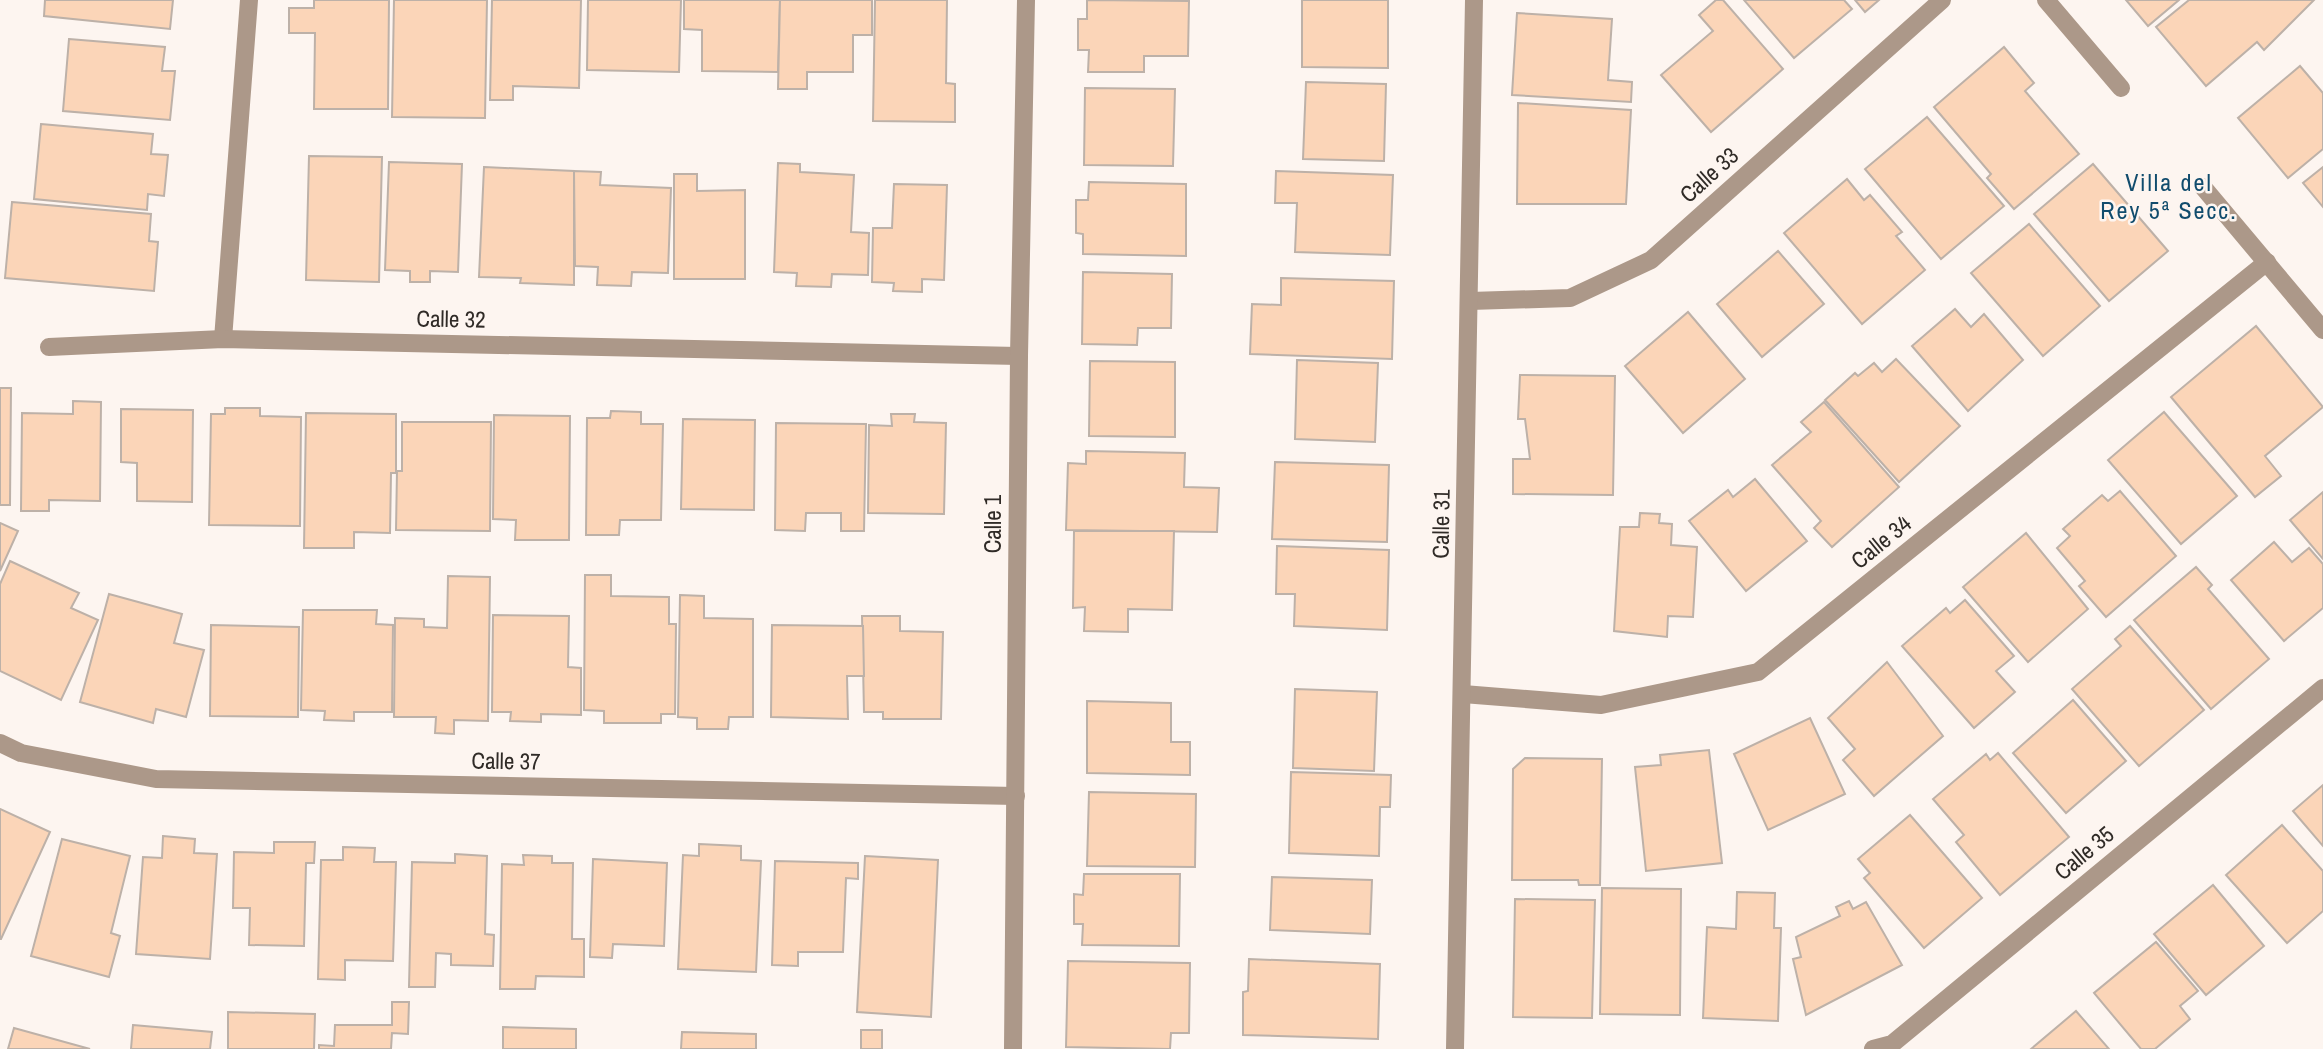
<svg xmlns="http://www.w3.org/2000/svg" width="2323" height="1049" viewBox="0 0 2323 1049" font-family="'Archivo Narrow',sans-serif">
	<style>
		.building { fill: #fbd5b8; stroke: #bdb1a8; stroke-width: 2 }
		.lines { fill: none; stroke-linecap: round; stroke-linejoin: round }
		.street { stroke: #ac9889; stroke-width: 18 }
		.labels { text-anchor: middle; stroke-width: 5; stroke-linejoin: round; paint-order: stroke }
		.street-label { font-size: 23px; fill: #302b27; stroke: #fdf5f0 }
		.neighbourhood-label { font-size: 24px; letter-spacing: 2px; fill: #114c6d; stroke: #fdf5f0 }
	</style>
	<rect width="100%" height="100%" fill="#fdf5f0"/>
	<!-- building -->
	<g class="building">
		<polygon points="45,0 173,0 170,29 44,16"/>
		<polygon points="314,0 389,0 388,109 314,109 315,33 289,33 289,8 314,8"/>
		<polygon points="394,0 487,0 485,118 392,117"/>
		<polygon points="492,0 581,0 579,88 513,86 513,100 490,100"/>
		<polygon points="588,0 681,0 679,72 587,70"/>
		<polygon points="684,0 780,0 778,72 702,71 702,30 684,29"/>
		<polygon points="780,0 872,0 872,35 853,35 853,72 807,72 807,89 778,89"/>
		<polygon points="875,0 947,0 946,83 955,84 955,122 873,121"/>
		<polygon points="1087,0 1189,1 1188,56 1144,56 1144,72 1088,72 1089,50 1078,50 1078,19 1087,19"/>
		<polygon points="1302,0 1388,0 1388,68 1302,67"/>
		<polygon points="1716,0 1723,0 1783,69 1711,132 1661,75 1713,31 1699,15"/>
		<polygon points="1744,0 1844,0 1852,9 1794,58"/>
		<polygon points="1855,0 1879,0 1865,12"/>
		<polygon points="2126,0 2179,0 2148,26"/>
		<polygon points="2189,0 2314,0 2264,50 2257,42 2206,86 2156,27"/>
		<polygon points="1517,13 1612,19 1608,80 1632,82 1631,102 1512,95"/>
		<polygon points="69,39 165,47 162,71 175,71 170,120 63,111"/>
		<polygon points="2004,47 2034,83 2025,91 2079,154 2014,209 1987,178 1991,174 1934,107"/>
		<polygon points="2300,66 2323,93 2323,149 2288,178 2238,118"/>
		<polygon points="1306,82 1386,84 1384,161 1303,159"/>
		<polygon points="1085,88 1175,89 1173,166 1084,165"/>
		<polygon points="1518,103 1631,110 1626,204 1517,204"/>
		<polygon points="1927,117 2004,206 1941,259 1865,169"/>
		<polygon points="41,124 153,134 151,154 168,155 164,196 148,194 147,210 34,199"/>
		<polygon points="309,156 382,157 379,282 306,280"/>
		<polygon points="389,162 462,164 458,272 430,271 430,282 410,282 410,271 385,270"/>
		<polygon points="778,163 800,164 800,172 854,175 851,232 869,233 868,275 832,274 831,287 796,286 797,273 774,272"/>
		<polygon points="2093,164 2168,251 2109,301 2034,214"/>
		<polygon points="484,167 574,171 574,285 520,283 521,278 479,277"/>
		<polygon points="2323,167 2323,207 2303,183"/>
		<polygon points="574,171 601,172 600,185 671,188 668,273 632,272 631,286 597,285 598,267 575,266"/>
		<polygon points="1276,171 1393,175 1390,255 1295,252 1297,203 1275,203"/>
		<polygon points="674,174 697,174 697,191 745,190 745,279 674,279"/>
		<polygon points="1847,179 1864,200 1870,195 1902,232 1896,236 1925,270 1862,324 1784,233"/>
		<polygon points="1089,182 1186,184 1186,256 1083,254 1083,234 1076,233 1076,200 1088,200"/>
		<polygon points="894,184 947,185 944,280 922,279 922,292 893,291 894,283 872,282 873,228 892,228"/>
		<polygon points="12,202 151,214 149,241 158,242 154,291 5,278"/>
		<polygon points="2029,224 2100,306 2043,356 1971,273"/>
		<polygon points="1778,251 1824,304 1762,357 1717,304"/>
		<polygon points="1083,272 1172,274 1171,328 1138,328 1137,345 1082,344"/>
		<polygon points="1281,278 1394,281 1392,359 1250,354 1252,304 1281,305"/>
		<polygon points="1955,309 1971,327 1984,314 2023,360 1968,411 1912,346"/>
		<polygon points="1688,312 1745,379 1683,433 1625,366"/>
		<polygon points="2256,326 2323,407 2265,456 2281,476 2255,497 2171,397"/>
		<polygon points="1896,359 1960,426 1899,482 1825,400 1855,373 1858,376 1874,363 1882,372"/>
		<polygon points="1297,360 1378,363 1375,442 1295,439"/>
		<polygon points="1090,361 1175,362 1175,437 1089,436"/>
		<polygon points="1520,375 1615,376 1613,495 1513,494 1513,459 1530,459 1525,419 1518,419"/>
		<polygon points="0,388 11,388 10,505 0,505"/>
		<polygon points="73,401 101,402 100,501 49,500 49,511 21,511 22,413 73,414"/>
		<polygon points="1824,402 1899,487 1832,547 1814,528 1821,521 1772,465 1811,432 1801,422"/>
		<polygon points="225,408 260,408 260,416 301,417 300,526 209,525 211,414 225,414"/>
		<polygon points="121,409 193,410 192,502 137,501 137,463 121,462"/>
		<polygon points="611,411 641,412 641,424 663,424 661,520 620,520 619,535 586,535 587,418 610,418"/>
		<polygon points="2164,412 2237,496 2181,544 2108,460"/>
		<polygon points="306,413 396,414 396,473 391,473 390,533 354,532 354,548 304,548"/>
		<polygon points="891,414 915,414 914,422 946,423 944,514 868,513 869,425 892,426"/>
		<polygon points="494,415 570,416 569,540 515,540 516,520 493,519"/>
		<polygon points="683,419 755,420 754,510 681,509"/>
		<polygon points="402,422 491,422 490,531 396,530 397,471 402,471"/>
		<polygon points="776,423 866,424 864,531 841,531 841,513 806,513 805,531 775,530"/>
		<polygon points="1086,451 1185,453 1184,487 1219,488 1217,532 1066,530 1068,463 1086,464"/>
		<polygon points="1275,462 1389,465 1387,542 1272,539"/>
		<polygon points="1755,479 1807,541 1746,591 1689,521 1728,490 1733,497"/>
		<polygon points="2120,491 2176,556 2106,617 2079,586 2085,581 2057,548 2070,536 2063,529 2102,495 2108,501"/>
		<polygon points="2323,492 2323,559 2290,520"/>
		<polygon points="1640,513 1660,514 1659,523 1672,524 1671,545 1697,547 1693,617 1668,616 1667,637 1614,631 1620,527 1639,527"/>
		<polygon points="0,523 18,531 0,571"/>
		<polygon points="1074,531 1174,531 1172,610 1128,609 1128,632 1084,631 1085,607 1073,608"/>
		<polygon points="2026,533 2088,609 2028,662 1963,587"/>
		<polygon points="2274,542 2292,562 2309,548 2323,564 2323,608 2284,641 2231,580"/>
		<polygon points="1277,546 1389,550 1387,630 1294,626 1295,594 1276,594"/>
		<polygon points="10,561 79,593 71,608 98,620 61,700 0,671 0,584"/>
		<polygon points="2196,567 2212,585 2208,589 2269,659 2211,709 2134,620"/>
		<polygon points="585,575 611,575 611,596 669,597 669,624 676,624 675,714 661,714 661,723 604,723 604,711 584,710"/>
		<polygon points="448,576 490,577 488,721 454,720 454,734 435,733 436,717 394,717 395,618 424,619 424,627 447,628"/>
		<polygon points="109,594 182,614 174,643 204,650 186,717 156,709 153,723 80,702"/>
		<polygon points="680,595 704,596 704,618 753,619 753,717 729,717 728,729 697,729 697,718 678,717"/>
		<polygon points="1965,600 2014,656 1996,671 2015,692 1974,728 1902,646 1946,608 1950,613"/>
		<polygon points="303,610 377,610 376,624 393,625 392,712 354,712 354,721 324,720 325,711 301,710"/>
		<polygon points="493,615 569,616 568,667 581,668 581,715 541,714 541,722 510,721 511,712 492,712"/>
		<polygon points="862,616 900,616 900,631 943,632 941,719 883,719 883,712 864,712"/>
		<polygon points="211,625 299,627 298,717 210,716"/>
		<polygon points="772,625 863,626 864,676 847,676 848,719 771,717"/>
		<polygon points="2130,626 2204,710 2139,766 2072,689 2121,646 2115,639"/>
		<polygon points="1887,662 1943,736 1874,796 1843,760 1855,749 1828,718"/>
		<polygon points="1295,689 1377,692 1374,771 1293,768"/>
		<polygon points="2073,700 2126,761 2066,813 2013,753"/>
		<polygon points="1087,701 1171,703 1171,742 1190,742 1190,775 1087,773"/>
		<polygon points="1810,718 1845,794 1768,830 1734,754"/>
		<polygon points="1709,750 1722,863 1646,871 1635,767 1661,765 1660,755"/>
		<polygon points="1998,753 2069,837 2000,895 1956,842 1964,835 1933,799 1986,754 1990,760"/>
		<polygon points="1525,758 1602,759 1600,885 1579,885 1578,880 1512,880 1513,769"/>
		<polygon points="1291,772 1391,775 1390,807 1380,807 1379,856 1289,853"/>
		<polygon points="2323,785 2323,846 2293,811"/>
		<polygon points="1089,792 1196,794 1195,867 1087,866"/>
		<polygon points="0,809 50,832 1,939 0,939"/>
		<polygon points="1910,815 1982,898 1924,948 1864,878 1870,873 1858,859"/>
		<polygon points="2282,825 2323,871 2323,911 2287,943 2226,875"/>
		<polygon points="163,836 195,839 194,853 217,854 210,959 136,954 143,857 162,858"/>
		<polygon points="62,839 130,856 111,933 120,936 109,977 31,956"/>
		<polygon points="274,842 315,842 314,863 306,863 304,946 249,945 250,908 233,908 234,852 274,853"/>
		<polygon points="699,844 741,846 741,860 761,861 756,972 678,969 683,855 699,856"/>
		<polygon points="343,847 375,848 374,862 396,862 393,961 345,960 345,980 318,979 321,860 343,860"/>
		<polygon points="455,854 487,856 485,934 494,935 493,966 451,965 451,954 436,953 435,987 409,987 412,862 455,863"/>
		<polygon points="523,855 552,856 552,863 573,863 572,939 584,939 584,977 536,976 535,989 500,989 502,864 524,865"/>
		<polygon points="865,856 938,860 931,1017 857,1012"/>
		<polygon points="593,859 667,863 664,946 613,944 612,958 590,957"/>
		<polygon points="775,861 858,863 858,879 846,878 843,952 798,952 798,966 772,965"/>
		<polygon points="1084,874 1180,874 1179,946 1082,945 1083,924 1074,924 1074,894 1083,895"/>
		<polygon points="1272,877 1372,880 1370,934 1270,930"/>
		<polygon points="2213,885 2264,946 2206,995 2154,934"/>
		<polygon points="1602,888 1681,889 1680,1015 1600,1014"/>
		<polygon points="1737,892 1775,893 1774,928 1781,928 1778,1021 1703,1018 1707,927 1736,929"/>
		<polygon points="1515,899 1595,900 1592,1018 1513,1017"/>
		<polygon points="1849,901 1853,909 1866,902 1902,965 1806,1015 1793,959 1801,957 1796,937 1840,916 1836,907"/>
		<polygon points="2156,942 2198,991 2180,1006 2190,1019 2155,1049 2141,1049 2094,993"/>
		<polygon points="1249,959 1380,964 1378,1039 1243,1035 1243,992 1248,991"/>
		<polygon points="1068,961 1190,963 1189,1033 1171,1033 1170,1049 1066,1047"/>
		<polygon points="392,1002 409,1002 408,1034 392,1033 391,1049 319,1049 319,1045 334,1046 335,1025 392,1025"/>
		<polygon points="2076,1011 2109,1049 2031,1049"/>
		<polygon points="228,1012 315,1014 314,1049 228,1049"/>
		<polygon points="133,1025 212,1032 210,1049 131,1049"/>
		<polygon points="503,1027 576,1029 576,1049 503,1049"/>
		<polygon points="14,1028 90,1049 8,1049"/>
		<rect x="861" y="1030" width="21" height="19"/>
		<polygon points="682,1032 756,1034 756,1049 681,1049"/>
	</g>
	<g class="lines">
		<!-- street -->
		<g class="street">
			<polyline points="2046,0 2121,88"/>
			<polyline points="2203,187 2323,330"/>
			<polyline points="1470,301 1570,298 1651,260 1942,0"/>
			<polyline points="223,339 249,0"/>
			<polyline points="49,347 223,339 1019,356"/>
			<polyline points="1463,694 1601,705 1758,672 2267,262"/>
			<polyline points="0,743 21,753 156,779 1016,796"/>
			<polyline points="1013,1049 1019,356 1026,0"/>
			<polyline points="1455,1049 1474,0"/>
			<polyline points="1873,1049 1892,1044 2323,688"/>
		</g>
	</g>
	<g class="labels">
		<!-- street labels -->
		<g class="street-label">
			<text transform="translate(1709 175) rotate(-42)" y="8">Calle 33</text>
			<text transform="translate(451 319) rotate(1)" y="8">Calle 32</text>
			<text transform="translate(993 524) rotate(-90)" y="8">Calle 1</text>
			<text transform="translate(1441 524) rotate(-89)" y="8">Calle 31</text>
			<text transform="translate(1881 542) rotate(-39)" y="8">Calle 34</text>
			<text transform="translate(506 761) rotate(1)" y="8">Calle 37</text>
			<text transform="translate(2084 853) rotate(-40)" y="8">Calle 35</text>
		</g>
		<!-- neighbourhood labels -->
		<g class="neighbourhood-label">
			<text x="2169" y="191">Villa del<tspan x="2169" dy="28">Rey 5ª Secc.</tspan></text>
		</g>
	</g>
</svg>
